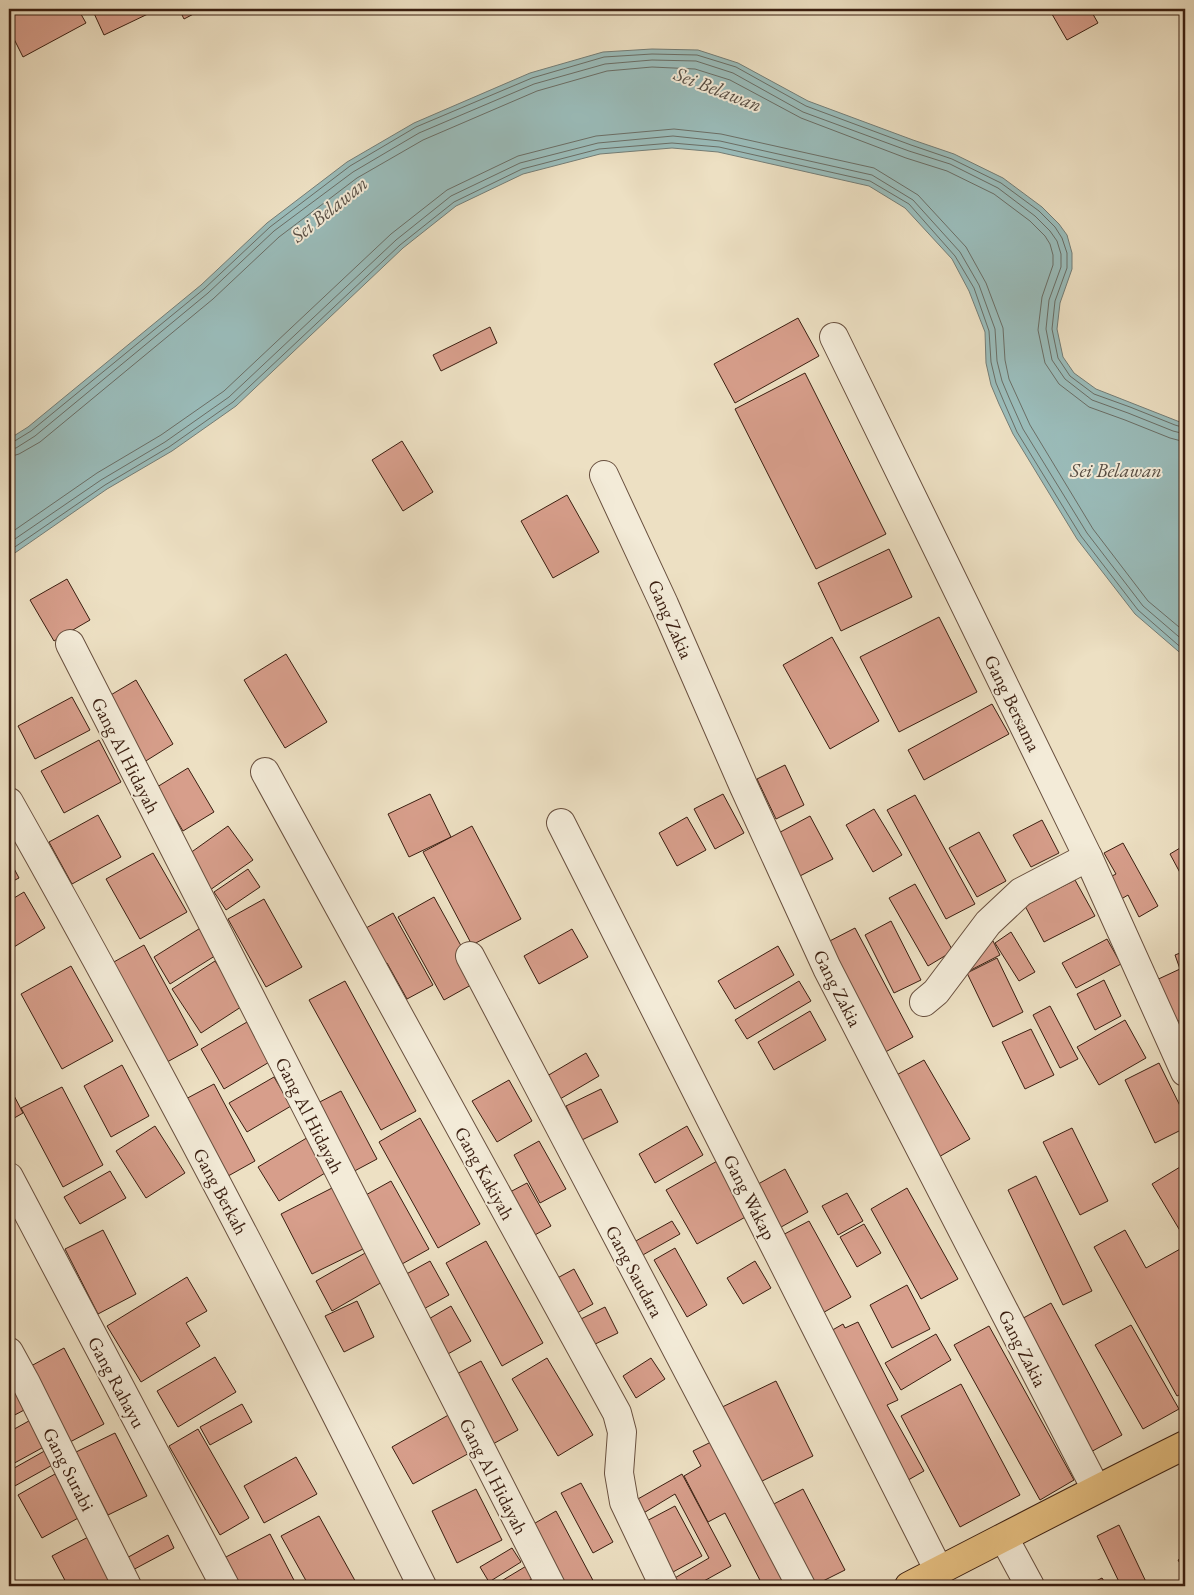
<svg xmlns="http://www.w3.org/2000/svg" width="1194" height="1595" viewBox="0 0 1194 1595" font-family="'EB Garamond',serif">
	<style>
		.water { fill: #9abcba; stroke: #747d76 }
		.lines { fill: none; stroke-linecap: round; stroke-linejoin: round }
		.shore { stroke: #6a6e66; stroke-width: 1 }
		.building { fill: #d79e8b; stroke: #3b1f11 }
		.minor-casing { stroke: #684f3e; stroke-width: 30 }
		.major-casing { stroke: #3b1f11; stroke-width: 30 }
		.minor { stroke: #f3ebd8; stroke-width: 28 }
		.major { stroke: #e6c082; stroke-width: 28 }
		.labels { text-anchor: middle; stroke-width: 4; stroke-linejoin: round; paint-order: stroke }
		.street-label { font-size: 19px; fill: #3b1f11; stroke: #f3ebd8 }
		.water-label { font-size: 20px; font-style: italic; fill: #584e44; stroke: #f3ebd8 }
	</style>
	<rect width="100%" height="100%" fill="#ede0c3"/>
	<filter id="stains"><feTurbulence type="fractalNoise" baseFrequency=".004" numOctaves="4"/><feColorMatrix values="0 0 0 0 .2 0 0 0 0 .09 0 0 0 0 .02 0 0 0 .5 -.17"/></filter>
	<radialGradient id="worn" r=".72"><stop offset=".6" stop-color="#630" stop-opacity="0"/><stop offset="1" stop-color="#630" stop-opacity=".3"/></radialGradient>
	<!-- water -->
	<polygon class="water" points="652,49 698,50 738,63 808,101 913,140 954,154 1003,178 1042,207 1059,224 1067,235 1072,253 1072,269 1060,303 1057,329 1063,357 1074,373 1096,389 1185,424 1185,657 1135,614 1077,539 1013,434 999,404 991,385 986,363 985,332 969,291 952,259 905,208 869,186 718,152 672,148 600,154 523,174 456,206 403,248 236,406 172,451 107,489 9,557 9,439 28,427 201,285 267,223 347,162 414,123 530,73 603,52"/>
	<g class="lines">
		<!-- shore -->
		<g class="shore">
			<polyline points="9,443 13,442 31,431 204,289 270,227 350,166 416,127 532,78 604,57 652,54 697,55 736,67 806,106 911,145 952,159 1001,183 1039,211 1055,227 1062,238 1067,253 1067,268 1055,301 1052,329 1058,358 1070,376 1094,394 1130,407 1175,425 1185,428"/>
			<polyline points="9,449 16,448 35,436 208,293 274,231 353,172 419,133 534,84 605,64 652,60 696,61 733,73 803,112 909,151 950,164 998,188 1035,216 1050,231 1057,241 1061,254 1061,267 1049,300 1046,329 1052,360 1065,379 1092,400 1128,413 1173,431 1185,434"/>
			<polyline points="9,457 19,454 40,442 213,299 279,237 357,178 423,140 537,91 607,71 652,67 695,69 730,80 801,118 906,158 947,171 994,194 1030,221 1045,236 1050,244 1053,255 1053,265 1042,297 1038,330 1045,363 1059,384 1089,407 1125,420 1170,438 1185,442"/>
			<polyline points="9,534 97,473 161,435 224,391 391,234 447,190 518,156 596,136 674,129 721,134 874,168 918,195 966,247 986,283 1003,328 1005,360 1009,379 1030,425 1093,529 1148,601 1185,632"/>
			<polyline points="9,543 101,480 165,442 229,397 396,240 451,196 520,163 598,143 673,136 720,141 872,175 913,200 960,252 979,285 995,329 997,361 1002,381 1010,400 1023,429 1087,533 1143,606 1185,642"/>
			<polyline points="9,551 105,485 169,447 233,402 400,245 454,202 522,169 599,149 672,143 719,147 870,181 909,204 955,256 974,288 989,331 991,362 996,383 1004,402 1017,432 1081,536 1138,610 1185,651"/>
		</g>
	</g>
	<!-- building -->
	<g class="building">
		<polygon points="9,9 78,9 86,23 23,57 9,29"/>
		<polygon points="92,9 150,9 152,12 104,35"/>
		<polygon points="179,9 203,9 184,19"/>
		<polygon points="1049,9 1090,9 1098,23 1067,40"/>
		<polygon points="1126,9 1139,9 1130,14"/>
		<polygon points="798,318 819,356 735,403 714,364"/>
		<polygon points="490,327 497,343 441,371 433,355"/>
		<polygon points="805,373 886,534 816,569 735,409"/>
		<polygon points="402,441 433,492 403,511 372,460"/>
		<polygon points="567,495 599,552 553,578 521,521"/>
		<polygon points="889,549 912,597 841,631 818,583"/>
		<polygon points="67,579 90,620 54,641 30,600"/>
		<polygon points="939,617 977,692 899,732 860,657"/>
		<polygon points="832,637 879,721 830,749 783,665"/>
		<polygon points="286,654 327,722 285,748 244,680"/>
		<polygon points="136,680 173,744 141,764 104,699"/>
		<polygon points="72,697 90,730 35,759 18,726"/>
		<polygon points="992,704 1009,734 924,780 908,750"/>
		<polygon points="99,740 121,782 64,813 41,771"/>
		<polygon points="785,765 804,805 776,819 757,779"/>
		<polygon points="188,768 214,812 183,831 157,787"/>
		<polygon points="430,794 451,837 409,857 388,814"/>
		<polygon points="723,794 744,833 715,849 694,809"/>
		<polygon points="915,795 975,904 946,919 887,810"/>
		<polygon points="874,809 902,855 873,872 846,825"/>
		<polygon points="98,815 121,857 72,884 49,842"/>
		<polygon points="810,816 833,859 796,878 773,836"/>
		<polygon points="687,817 706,850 677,866 659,833"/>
		<polygon points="1042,820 1059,853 1031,867 1013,835"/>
		<polygon points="228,826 253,860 210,890 186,856"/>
		<polygon points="472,826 521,919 472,945 423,852"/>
		<polygon points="979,832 1006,881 977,897 949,848"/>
		<polygon points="1123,843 1158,906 1139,917 1128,895 1118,901 1106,879 1116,874 1104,853"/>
		<polygon points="1185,845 1185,882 1170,854"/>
		<polygon points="153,853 187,912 140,939 106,879"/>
		<polygon points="9,859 19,878 9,883"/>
		<polygon points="248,869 260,887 226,910 214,892"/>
		<polygon points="1075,880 1095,916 1044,942 1025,906"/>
		<polygon points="915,884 953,951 928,966 889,898"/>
		<polygon points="24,892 45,928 9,950 9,901"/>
		<polygon points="434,897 480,980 444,1000 398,917"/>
		<polygon points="264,899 302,967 266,987 228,919"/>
		<polygon points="393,913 433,985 407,999 387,963 377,969 357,933"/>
		<polygon points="891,921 921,980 894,993 865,935"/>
		<polygon points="202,927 218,954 170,984 154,957"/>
		<polygon points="855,928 913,1037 878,1056 820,946"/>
		<polygon points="572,929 588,957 539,984 524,956"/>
		<polygon points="1011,932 1035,972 1019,981 995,943"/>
		<polygon points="1107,939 1121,964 1076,988 1062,963"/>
		<polygon points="993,941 1000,955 969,971 962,958"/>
		<polygon points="144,945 198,1045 158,1067 105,967"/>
		<polygon points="778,946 794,975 735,1009 718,981"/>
		<polygon points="1185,951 1185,1018 1172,1024 1152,982 1180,969 1175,955"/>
		<polygon points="997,958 1023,1012 993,1027 967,973"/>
		<polygon points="215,961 244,1005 201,1033 172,989"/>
		<polygon points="71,966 113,1041 62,1069 21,994"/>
		<polygon points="1104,980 1121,1016 1095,1030 1077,994"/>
		<polygon points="345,981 416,1111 381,1130 309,1000"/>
		<polygon points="799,981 811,1001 747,1039 735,1020"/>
		<polygon points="1050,1006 1078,1059 1060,1068 1033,1015"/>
		<polygon points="810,1011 826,1040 774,1070 758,1042"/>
		<polygon points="1125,1020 1146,1058 1099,1085 1077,1047"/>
		<polygon points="247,1022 271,1061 224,1089 201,1049"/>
		<polygon points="1031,1029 1054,1075 1025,1089 1002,1042"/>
		<polygon points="586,1053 599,1076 560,1099 547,1076"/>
		<polygon points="924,1060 970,1139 937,1158 891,1078"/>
		<polygon points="1159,1063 1185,1116 1185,1128 1155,1143 1125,1080"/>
		<polygon points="122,1065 149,1116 111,1137 84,1086"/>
		<polygon points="274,1077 291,1106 247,1132 229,1103"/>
		<polygon points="509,1080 532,1121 497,1142 472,1101"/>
		<polygon points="214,1084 255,1161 221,1180 180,1102"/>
		<polygon points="9,1086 23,1113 9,1121"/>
		<polygon points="62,1087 103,1165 63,1187 21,1108"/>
		<polygon points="601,1089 618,1122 582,1140 566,1106"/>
		<polygon points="341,1091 377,1159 347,1175 310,1107"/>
		<polygon points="420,1118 480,1224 438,1248 379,1142"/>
		<polygon points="155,1126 185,1173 146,1198 116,1151"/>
		<polygon points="687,1126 703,1155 655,1183 639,1154"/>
		<polygon points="1072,1128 1108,1201 1080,1215 1043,1142"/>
		<polygon points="310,1136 330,1170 279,1201 258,1167"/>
		<polygon points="539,1141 566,1189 540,1203 514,1155"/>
		<polygon points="719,1160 749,1215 697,1244 666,1190"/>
		<polygon points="1185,1164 1185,1239 1152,1184"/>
		<polygon points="785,1169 808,1212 774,1231 751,1188"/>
		<polygon points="110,1171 126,1198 80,1224 64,1197"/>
		<polygon points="1036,1176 1092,1291 1063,1305 1008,1190"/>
		<polygon points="391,1181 429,1249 393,1269 355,1201"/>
		<polygon points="527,1183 551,1226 533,1236 510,1192"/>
		<polygon points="334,1187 365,1248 312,1274 281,1214"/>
		<polygon points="907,1188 958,1279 921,1299 871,1209"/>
		<polygon points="847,1193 863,1221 838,1235 822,1206"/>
		<polygon points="672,1221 680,1234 641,1256 634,1242"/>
		<polygon points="809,1221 851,1297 819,1315 777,1238"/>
		<polygon points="864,1224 881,1253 857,1267 840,1237"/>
		<polygon points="103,1230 136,1294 98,1314 65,1249"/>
		<polygon points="1125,1230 1146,1268 1182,1248 1185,1255 1185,1392 1177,1396 1094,1247"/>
		<polygon points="486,1241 543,1343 502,1366 446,1263"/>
		<polygon points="675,1248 707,1305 687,1317 654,1260"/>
		<polygon points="367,1252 384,1281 332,1311 316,1281"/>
		<polygon points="430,1261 449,1295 420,1311 401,1277"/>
		<polygon points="755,1261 771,1288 743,1304 727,1278"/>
		<polygon points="574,1269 593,1304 570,1317 550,1282"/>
		<polygon points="187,1277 207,1311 186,1323 200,1346 141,1382 107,1326"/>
		<polygon points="907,1285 930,1329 892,1348 870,1305"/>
		<polygon points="357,1301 374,1337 344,1352 325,1316"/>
		<polygon points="1051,1303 1122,1435 1087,1454 1016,1322"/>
		<polygon points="451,1306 471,1341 446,1355 427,1320"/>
		<polygon points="605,1307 618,1333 587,1348 575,1322"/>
		<polygon points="858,1322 898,1400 887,1405 924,1471 903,1483 822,1336 843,1324 845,1328"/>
		<polygon points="1131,1325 1179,1409 1143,1429 1095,1345"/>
		<polygon points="989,1326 1074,1480 1040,1500 954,1345"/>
		<polygon points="936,1334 951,1360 901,1390 885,1363"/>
		<polygon points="64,1348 104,1424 70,1442 31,1366"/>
		<polygon points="215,1357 236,1392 178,1427 157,1391"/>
		<polygon points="547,1358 593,1435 558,1456 512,1379"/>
		<polygon points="651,1358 665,1379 636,1398 623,1376"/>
		<polygon points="481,1361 518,1430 493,1444 455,1375"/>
		<polygon points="9,1372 28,1408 9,1418"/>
		<polygon points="776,1381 813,1456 752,1486 714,1411"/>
		<polygon points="961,1384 1020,1495 960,1527 901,1416"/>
		<polygon points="242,1404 252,1422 210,1445 200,1427"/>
		<polygon points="452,1413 473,1451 413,1484 392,1447"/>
		<polygon points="36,1417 51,1443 9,1466 9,1432"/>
		<polygon points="198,1429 249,1518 220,1535 169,1446"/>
		<polygon points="115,1433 147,1496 108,1515 76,1452"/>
		<polygon points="721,1437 798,1586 763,1586 725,1513 708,1522 684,1476 701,1466 693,1451"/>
		<polygon points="48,1449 56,1463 13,1487 9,1479 9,1471"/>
		<polygon points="296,1457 317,1494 264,1523 244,1486"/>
		<polygon points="55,1474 80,1517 42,1538 18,1495"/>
		<polygon points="682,1474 731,1566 695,1586 677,1586 673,1579 709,1558 675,1494 637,1517 629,1504"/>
		<polygon points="581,1483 613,1542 593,1553 561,1493"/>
		<polygon points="476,1489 502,1540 457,1563 432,1511"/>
		<polygon points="803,1489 845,1570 813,1586 766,1508"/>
		<polygon points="675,1506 702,1556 664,1577 637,1526"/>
		<polygon points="556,1511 596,1586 563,1586 530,1526"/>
		<polygon points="319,1516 358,1586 309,1586 281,1536"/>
		<polygon points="1119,1525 1148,1586 1121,1586 1097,1536"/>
		<polygon points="270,1534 297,1586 238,1586 224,1558"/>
		<polygon points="92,1535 120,1586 68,1586 52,1556"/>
		<polygon points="168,1535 174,1548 129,1572 123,1560"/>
		<polygon points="512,1548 521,1562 489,1582 480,1567"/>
		<polygon points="1185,1556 1185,1572 1178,1560"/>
		<polygon points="533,1562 540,1574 520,1586 493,1586"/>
		<polygon points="1102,1578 1107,1586 1086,1586"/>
	</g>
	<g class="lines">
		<!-- minor casing -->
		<g class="minor-casing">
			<g id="minor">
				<polyline points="834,337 1088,857 1185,1072"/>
				<polyline points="604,475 664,604 744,787 827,968 1096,1489"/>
				<polyline points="70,644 551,1586"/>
				<polyline points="265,772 617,1413 622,1432 619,1473 624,1502 664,1586"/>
				<path d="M9,802C154,1059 291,1321 422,1586"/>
				<polyline points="561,823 939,1571"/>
				<polyline points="470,956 801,1586"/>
				<polyline points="924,1002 936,992 988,923 1021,892 1088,857"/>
				<polyline points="9,1177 225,1586"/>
				<polyline points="9,1352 26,1383 127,1586"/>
				<polyline points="1004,1538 1030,1586"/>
			</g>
		</g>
		<!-- major casing -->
		<g class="major-casing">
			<path id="major" d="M909,1586C1001,1539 1092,1491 1185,1445"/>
		</g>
		<!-- minor -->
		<use href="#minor" class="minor"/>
		<!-- major -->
		<use href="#major" class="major"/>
	</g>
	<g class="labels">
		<!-- street labels -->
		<g class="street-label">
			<text transform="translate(671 619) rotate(66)" y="7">Gang Zakia</text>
			<text transform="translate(1013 703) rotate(64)" y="7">Gang Bersama</text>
			<text transform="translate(126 755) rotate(63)" y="7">Gang Al Hidayah</text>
			<text transform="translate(838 988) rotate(63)" y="7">Gang Zakia</text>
			<text transform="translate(310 1115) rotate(63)" y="7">Gang Al Hidayah</text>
			<text transform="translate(485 1173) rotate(61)" y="7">Gang Kakiyah</text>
			<text transform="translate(221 1191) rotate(62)" y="7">Gang Berkah</text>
			<text transform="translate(750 1197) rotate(63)" y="7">Gang Wakap</text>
			<text transform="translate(635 1271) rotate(62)" y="7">Gang Saudara</text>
			<text transform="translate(1023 1348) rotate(63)" y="7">Gang Zakia</text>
			<text transform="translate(117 1382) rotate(62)" y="7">Gang Rahayu</text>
			<text transform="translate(69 1469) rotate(63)" y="7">Gang Surabi</text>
			<text transform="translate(494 1476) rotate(63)" y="7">Gang Al Hidayah</text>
		</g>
		<!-- water labels -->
		<g class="water-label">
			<text transform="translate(718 89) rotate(21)" y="7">Sei Belawan</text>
			<text transform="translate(329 209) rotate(-39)" y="7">Sei Belawan</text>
			<text x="1116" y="477">Sei Belawan</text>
		</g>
	</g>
	<!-- margin -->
	<rect width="1194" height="1595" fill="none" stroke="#ede0c3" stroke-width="30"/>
	<rect x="10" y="10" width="1174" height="1575" fill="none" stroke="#3b1f11" stroke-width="2.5"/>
	<rect x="15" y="15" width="1164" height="1565" fill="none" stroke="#3b1f11"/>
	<rect width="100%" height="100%" filter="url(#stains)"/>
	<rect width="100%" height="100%" fill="url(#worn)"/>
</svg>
